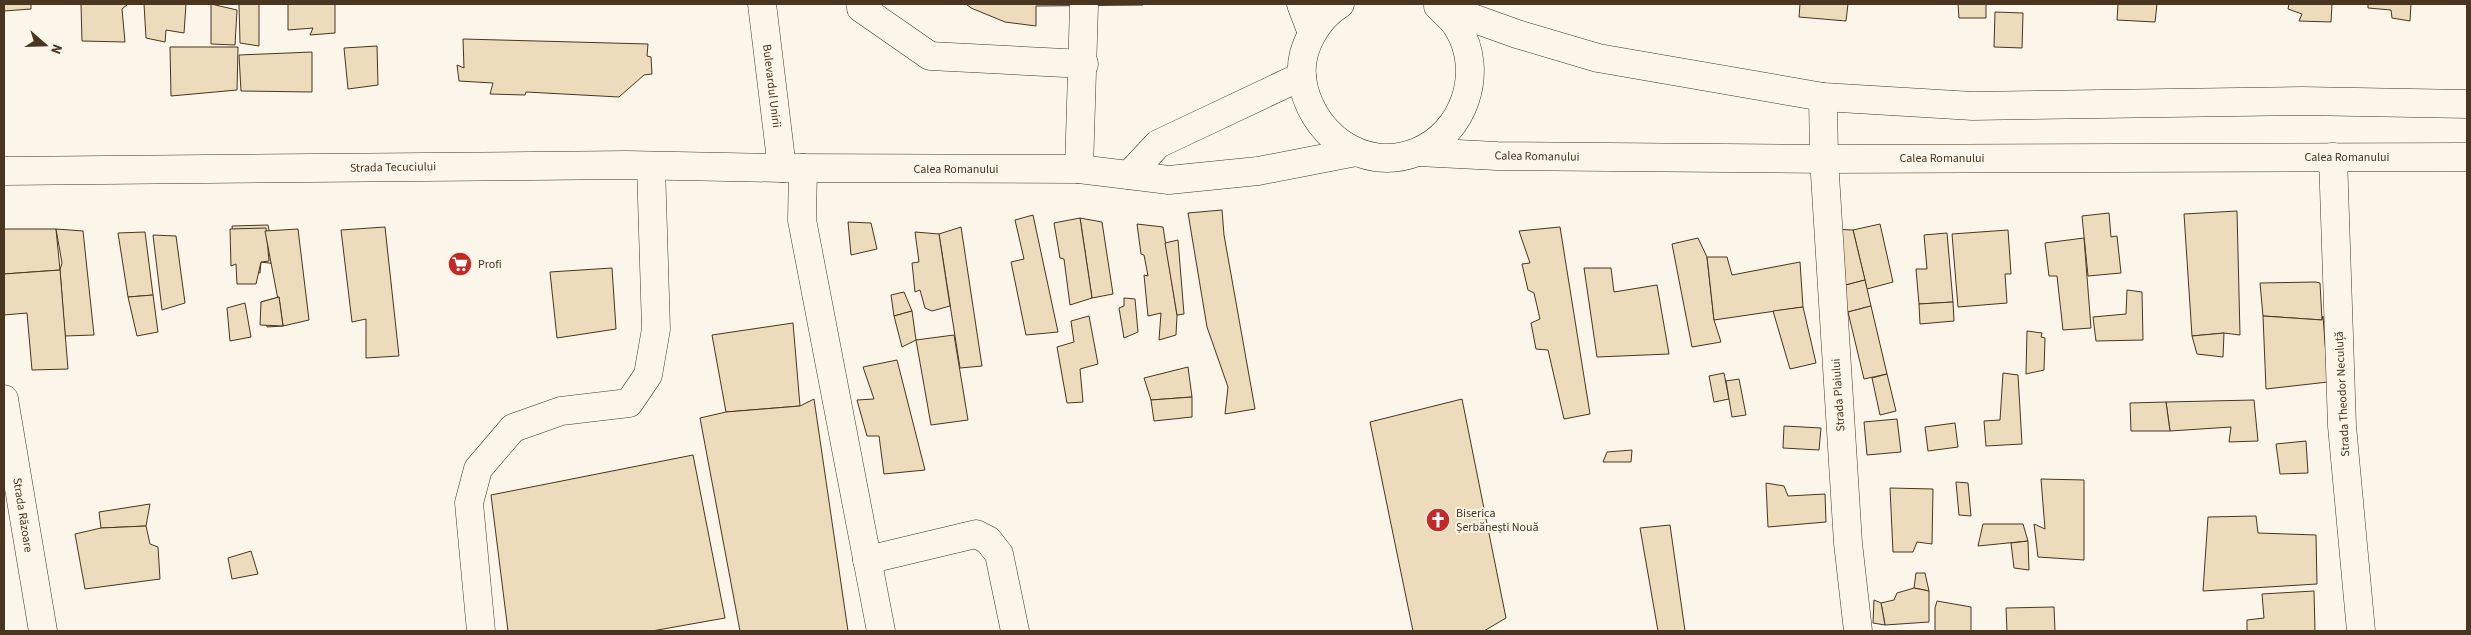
<svg xmlns="http://www.w3.org/2000/svg" width="2471" height="635" viewBox="0 0 2471 635" font-family="'Source Sans 3',sans-serif">
	<style>
		.building { fill: #ecdcbc; stroke: #4a3520 }
		.lines { fill: none; stroke-linecap: round; stroke-linejoin: round }
		.minor-casing { stroke: #4a3520; stroke-width: 29 }
		.major-casing { stroke: #4a3520; stroke-width: 29 }
		.minor { stroke: #fbf6e9; stroke-width: 28 }
		.major { stroke: #fbf6e9; stroke-width: 28 }
		.labels { text-anchor: middle; stroke-width: 4; stroke-linejoin: round; paint-order: stroke }
		.street-label { font-size: 12px; fill: #4a3520; stroke: #fbf6e9 }
		.poi-label { font-size: 12px; fill: #4a3520; stroke: #fbf6e9; text-anchor: start }
	</style>
	<rect width="100%" height="100%" fill="#fbf6e9"/>
	<!-- building -->
	<g class="building">
		<polygon points="4,4 31,4 31,9 4,11"/>
		<polygon points="81,4 128,4 122,9 125,42 82,41"/>
		<polygon points="144,4 186,4 184,33 166,30 165,42 146,38"/>
		<polygon points="211,4 237,10 235,45 211,44"/>
		<polygon points="239,4 259,4 259,46 240,43"/>
		<polygon points="288,4 335,4 335,33 310,35 313,28 288,30"/>
		<polygon points="966,4 1143,4 1143,5 1036,6 1036,26 1005,22 971,8"/>
		<polygon points="1800,4 1848,4 1846,21 1799,17"/>
		<polygon points="1958,4 1986,4 1986,18 1959,18"/>
		<polygon points="2118,4 2157,4 2155,22 2117,20"/>
		<polygon points="2289,4 2332,4 2331,22 2299,21 2302,14 2288,9"/>
		<polygon points="2368,4 2411,4 2410,21 2392,18 2391,10 2368,8"/>
		<polygon points="1995,12 2023,13 2022,48 1994,47"/>
		<polygon points="463,39 648,44 647,56 651,57 652,74 644,75 619,97 526,92 525,95 490,94 493,83 459,81 457,65 464,68"/>
		<polygon points="377,46 378,85 348,89 344,48"/>
		<polygon points="170,47 238,47 237,90 171,96"/>
		<polygon points="312,52 312,92 241,91 239,55"/>
		<polygon points="1222,210 1224,235 1255,409 1225,414 1228,387 1207,327 1188,213"/>
		<polygon points="2237,211 2240,335 2224,333 2192,336 2184,214"/>
		<polygon points="2109,213 2111,237 2117,236 2121,273 2088,276 2082,216"/>
		<polygon points="1033,215 1058,332 1026,335 1011,262 1024,259 1015,220"/>
		<polygon points="1080,218 1102,222 1113,294 1092,298"/>
		<polygon points="1080,218 1092,298 1070,305 1064,259 1060,258 1054,223"/>
		<polygon points="848,222 871,223 877,249 851,255"/>
		<polygon points="1137,224 1163,227 1177,315 1176,335 1159,340 1161,313 1148,316 1144,275 1148,276 1144,255 1141,254"/>
		<polygon points="1880,224 1893,282 1867,289 1853,230"/>
		<polygon points="268,225 276,264 261,262 260,273 242,270 236,264 232,226"/>
		<polygon points="385,227 399,356 366,358 366,319 352,322 341,230"/>
		<polygon points="961,227 982,366 960,368 939,234"/>
		<polygon points="1560,227 1590,414 1564,419 1548,350 1536,349 1531,323 1540,319 1534,293 1528,290 1522,264 1530,263 1519,231"/>
		<polygon points="266,228 269,261 261,262 256,284 237,284 236,264 231,266 230,229"/>
		<polygon points="4,229 56,229 60,270 4,274"/>
		<polygon points="56,229 83,231 94,335 65,336 60,270 62,263"/>
		<polygon points="298,229 309,320 283,326 265,231"/>
		<polygon points="1831,229 1853,230 1865,280 1842,286"/>
		<polygon points="2008,230 2011,274 2005,274 2007,303 1958,307 1952,234"/>
		<polygon points="145,232 153,295 128,297 118,233"/>
		<polygon points="915,232 939,234 950,306 932,311 925,308 920,290 915,292 912,263 919,262"/>
		<polygon points="1947,233 1953,302 1919,304 1916,269 1927,269 1924,235"/>
		<polygon points="153,235 176,236 185,303 162,310"/>
		<polygon points="1698,238 1707,257 1714,320 1721,342 1692,347 1672,244"/>
		<polygon points="2084,238 2091,328 2063,330 2057,276 2049,276 2045,243"/>
		<polygon points="1178,240 1184,314 1177,315 1165,243"/>
		<polygon points="1707,257 1727,257 1732,275 1800,262 1803,307 1714,320"/>
		<polygon points="612,268 616,329 557,338 550,272"/>
		<polygon points="1584,268 1611,268 1614,292 1657,285 1669,354 1597,357"/>
		<polygon points="60,270 68,369 32,370 27,313 4,315 4,274"/>
		<polygon points="1865,280 1871,306 1848,312 1842,286"/>
		<polygon points="2316,282 2320,283 2322,320 2263,316 2260,283"/>
		<polygon points="2127,290 2142,292 2143,340 2096,341 2093,317 2126,314"/>
		<polygon points="904,292 912,311 894,316 891,295"/>
		<polygon points="153,295 158,332 137,336 128,297"/>
		<polygon points="279,297 283,326 267,327 261,302"/>
		<polygon points="279,297 283,326 260,325 261,302"/>
		<polygon points="1124,298 1135,299 1138,332 1124,338 1119,308 1124,306"/>
		<polygon points="1953,302 1954,321 1920,324 1919,304"/>
		<polygon points="245,303 251,337 230,341 227,308"/>
		<polygon points="1871,306 1887,374 1864,379 1848,312"/>
		<polygon points="1803,307 1816,363 1790,369 1773,311"/>
		<polygon points="912,311 916,340 902,347 894,316"/>
		<polygon points="1089,316 1098,364 1080,369 1083,402 1067,403 1057,347 1074,342 1071,321"/>
		<polygon points="2263,316 2322,320 2323,316 2328,382 2266,389"/>
		<polygon points="793,323 800,406 726,412 712,335"/>
		<polygon points="2027,331 2042,333 2041,337 2045,338 2044,370 2026,374"/>
		<polygon points="2224,333 2223,357 2197,354 2192,336"/>
		<polygon points="954,335 968,420 931,425 916,340"/>
		<polygon points="897,360 925,470 884,474 879,436 867,436 857,400 874,399 863,367"/>
		<polygon points="1188,367 1192,397 1151,400 1144,378"/>
		<polygon points="1724,373 1729,399 1714,402 1709,376"/>
		<polygon points="2003,373 2018,375 2022,444 1986,446 1984,421 2000,420"/>
		<polygon points="1887,374 1896,411 1880,415 1872,378"/>
		<polygon points="1739,379 1746,415 1732,417 1726,381"/>
		<polygon points="1192,397 1192,417 1154,421 1151,400"/>
		<polygon points="814,399 848,631 740,631 700,418 726,412 800,406"/>
		<polygon points="1462,399 1506,618 1484,631 1413,631 1370,422"/>
		<polygon points="2254,400 2258,441 2229,442 2231,427 2170,431 2166,402"/>
		<polygon points="2166,402 2170,431 2131,431 2130,403"/>
		<polygon points="1897,419 1901,452 1867,455 1864,422"/>
		<polygon points="1955,423 1958,447 1928,451 1925,427"/>
		<polygon points="1784,426 1821,428 1819,450 1783,448"/>
		<polygon points="2306,441 2308,473 2280,474 2276,444"/>
		<polygon points="1632,450 1631,462 1603,462 1607,452"/>
		<polygon points="693,455 725,618 652,631 508,631 491,495"/>
		<polygon points="2041,479 2084,480 2084,560 2038,557 2034,524 2045,529"/>
		<polygon points="1956,482 1968,483 1971,516 1959,515"/>
		<polygon points="1766,483 1784,486 1788,496 1825,494 1826,522 1768,527"/>
		<polygon points="1890,488 1933,489 1932,544 1917,542 1913,552 1893,552"/>
		<polygon points="150,504 146,526 101,528 99,512"/>
		<polygon points="2256,516 2258,533 2316,535 2317,584 2203,591 2208,517"/>
		<polygon points="1983,524 2023,524 2028,541 1978,546"/>
		<polygon points="1670,525 1685,631 1658,631 1640,528"/>
		<polygon points="146,526 150,544 158,547 160,579 85,589 75,534 101,528"/>
		<polygon points="2028,541 2029,570 2014,568 2011,543"/>
		<polygon points="251,551 258,574 232,579 228,558"/>
		<polygon points="1916,573 1925,573 1929,591 1914,588"/>
		<polygon points="1914,588 1929,591 1929,622 1885,625 1881,603 1894,600 1897,593"/>
		<polygon points="2314,591 2315,631 2247,631 2247,620 2264,618 2262,594"/>
		<polygon points="1874,600 1881,603 1885,625 1873,623"/>
		<polygon points="1937,601 1971,607 1971,631 1935,631 1935,608"/>
		<polygon points="2054,607 2055,631 2007,631 2006,608"/>
	</g>
	<g class="lines">
		<!-- minor casing -->
		<g class="minor-casing">
			<g id="minor">
				<polyline points="861,4 861,8 930,56 1084,64"/>
				<polyline points="2333,157 2342,426 2361,631"/>
				<polyline points="1824,159 1848,543 1858,631"/>
				<polyline points="803,168 802,220 881,631"/>
				<polyline points="1079,169 1084,6"/>
				<polyline points="4,399 43,631"/>
				<polyline points="867,560 976,534 988,540 999,554 1015,631"/>
				<polyline points="481,631 469,503 478,469 513,428 561,411 629,403 648,375 656,329 651,166"/>
			</g>
		</g>
		<!-- major casing -->
		<g class="major-casing">
			<g id="major">
				<polyline points="762,4 782,168"/>
				<polyline points="1301,4 1312,33"/>
				<path d="M1340,4C1317,18 1299,49 1302,78C1309,132 1362,174 1417,152C1464,133 1485,72 1458,28C1454,20 1445,13 1438,6"/>
				<polyline points="1439,6 1517,34 1598,58 1823,97 1973,106 2302,101 2467,104"/>
				<polyline points="1823,97 1824,159"/>
				<polyline points="1418,152 1497,156 1824,159 2467,157"/>
				<polyline points="4,171 627,165 782,168 1079,169 1169,180 1258,171 1356,152"/>
				<polyline points="1129,175 1158,144 1302,76"/>
			</g>
		</g>
		<!-- minor -->
		<use href="#minor" class="minor"/>
		<!-- major -->
		<use href="#major" class="major"/>
	</g>
	<!-- icons -->
	<defs>
		<g id="supermarket-disc" transform="scale(1.25)"><circle r="9.5" fill="#c62828" stroke="#fbf6e9"/><path d="M-6-5.5h2.5l.6 2H6L4.5 2H-2.5L-4.4-4H-6ZM-1.5 3.2a1.3 1.3 0 1 0 .1 0ZM3 3.2a1.3 1.3 0 1 0 .1 0Z" fill="#fff"/></g>
		<g id="church-disc" transform="scale(1.25)"><circle r="9.5" fill="#c62828" stroke="#fbf6e9"/><path d="M-1.2-6h2.4v3.5h3.3v2.4h-3.3V6h-2.4V-.1h-3.3v-2.4h3.3Z" fill="#fff"/></g>
	</defs>
	<g fill-rule="evenodd">
		<use href="#supermarket-disc" x="460" y="264"/>
		<use href="#church-disc" x="1438" y="520"/>
	</g>
	<g class="labels">
		<!-- street labels -->
		<g class="street-label">
			<text transform="translate(772 86) rotate(83)" y="4">Bulevardul Unirii</text>
			<text transform="translate(1537 156) rotate(1)" y="4">Calea Romanului</text>
			<text x="2347" y="161">Calea Romanului</text>
			<text x="1942" y="162">Calea Romanului</text>
			<text transform="translate(393 167) rotate(-1)" y="4">Strada Tecuciului</text>
			<text x="956" y="173">Calea Romanului</text>
			<text transform="translate(2342 394) rotate(-93)" y="4">Strada Theodor Neculuță</text>
			<text transform="translate(1838 395) rotate(-94)" y="4">Strada Plaiului</text>
			<text transform="translate(23 515) rotate(81)" y="4">Strada Răzoare</text>
		</g>
		<!-- poi labels -->
		<g class="poi-label">
			<text x="478" y="268">Profi</text>
			<text x="1456" y="517">Biserica<tspan x="1456" dy="14">Șerbănești Nouă</tspan></text>
		</g>
	</g>
	<!-- border -->
	<rect width="2471" height="635" fill="none" stroke="#4a3520" stroke-width="10"/>
	<!-- north arrow -->
	<g transform="translate(45 45) rotate(110)" stroke="#fbf6e9" stroke-width="4" paint-order="stroke">
	<path d="M0-4L9 19L0 12L-9 19Z" fill="#4a3520"/>
	<text y="-8" font-size="14" font-weight="bold" text-anchor="middle" fill="#4a3520">N</text>
	</g>
</svg>
